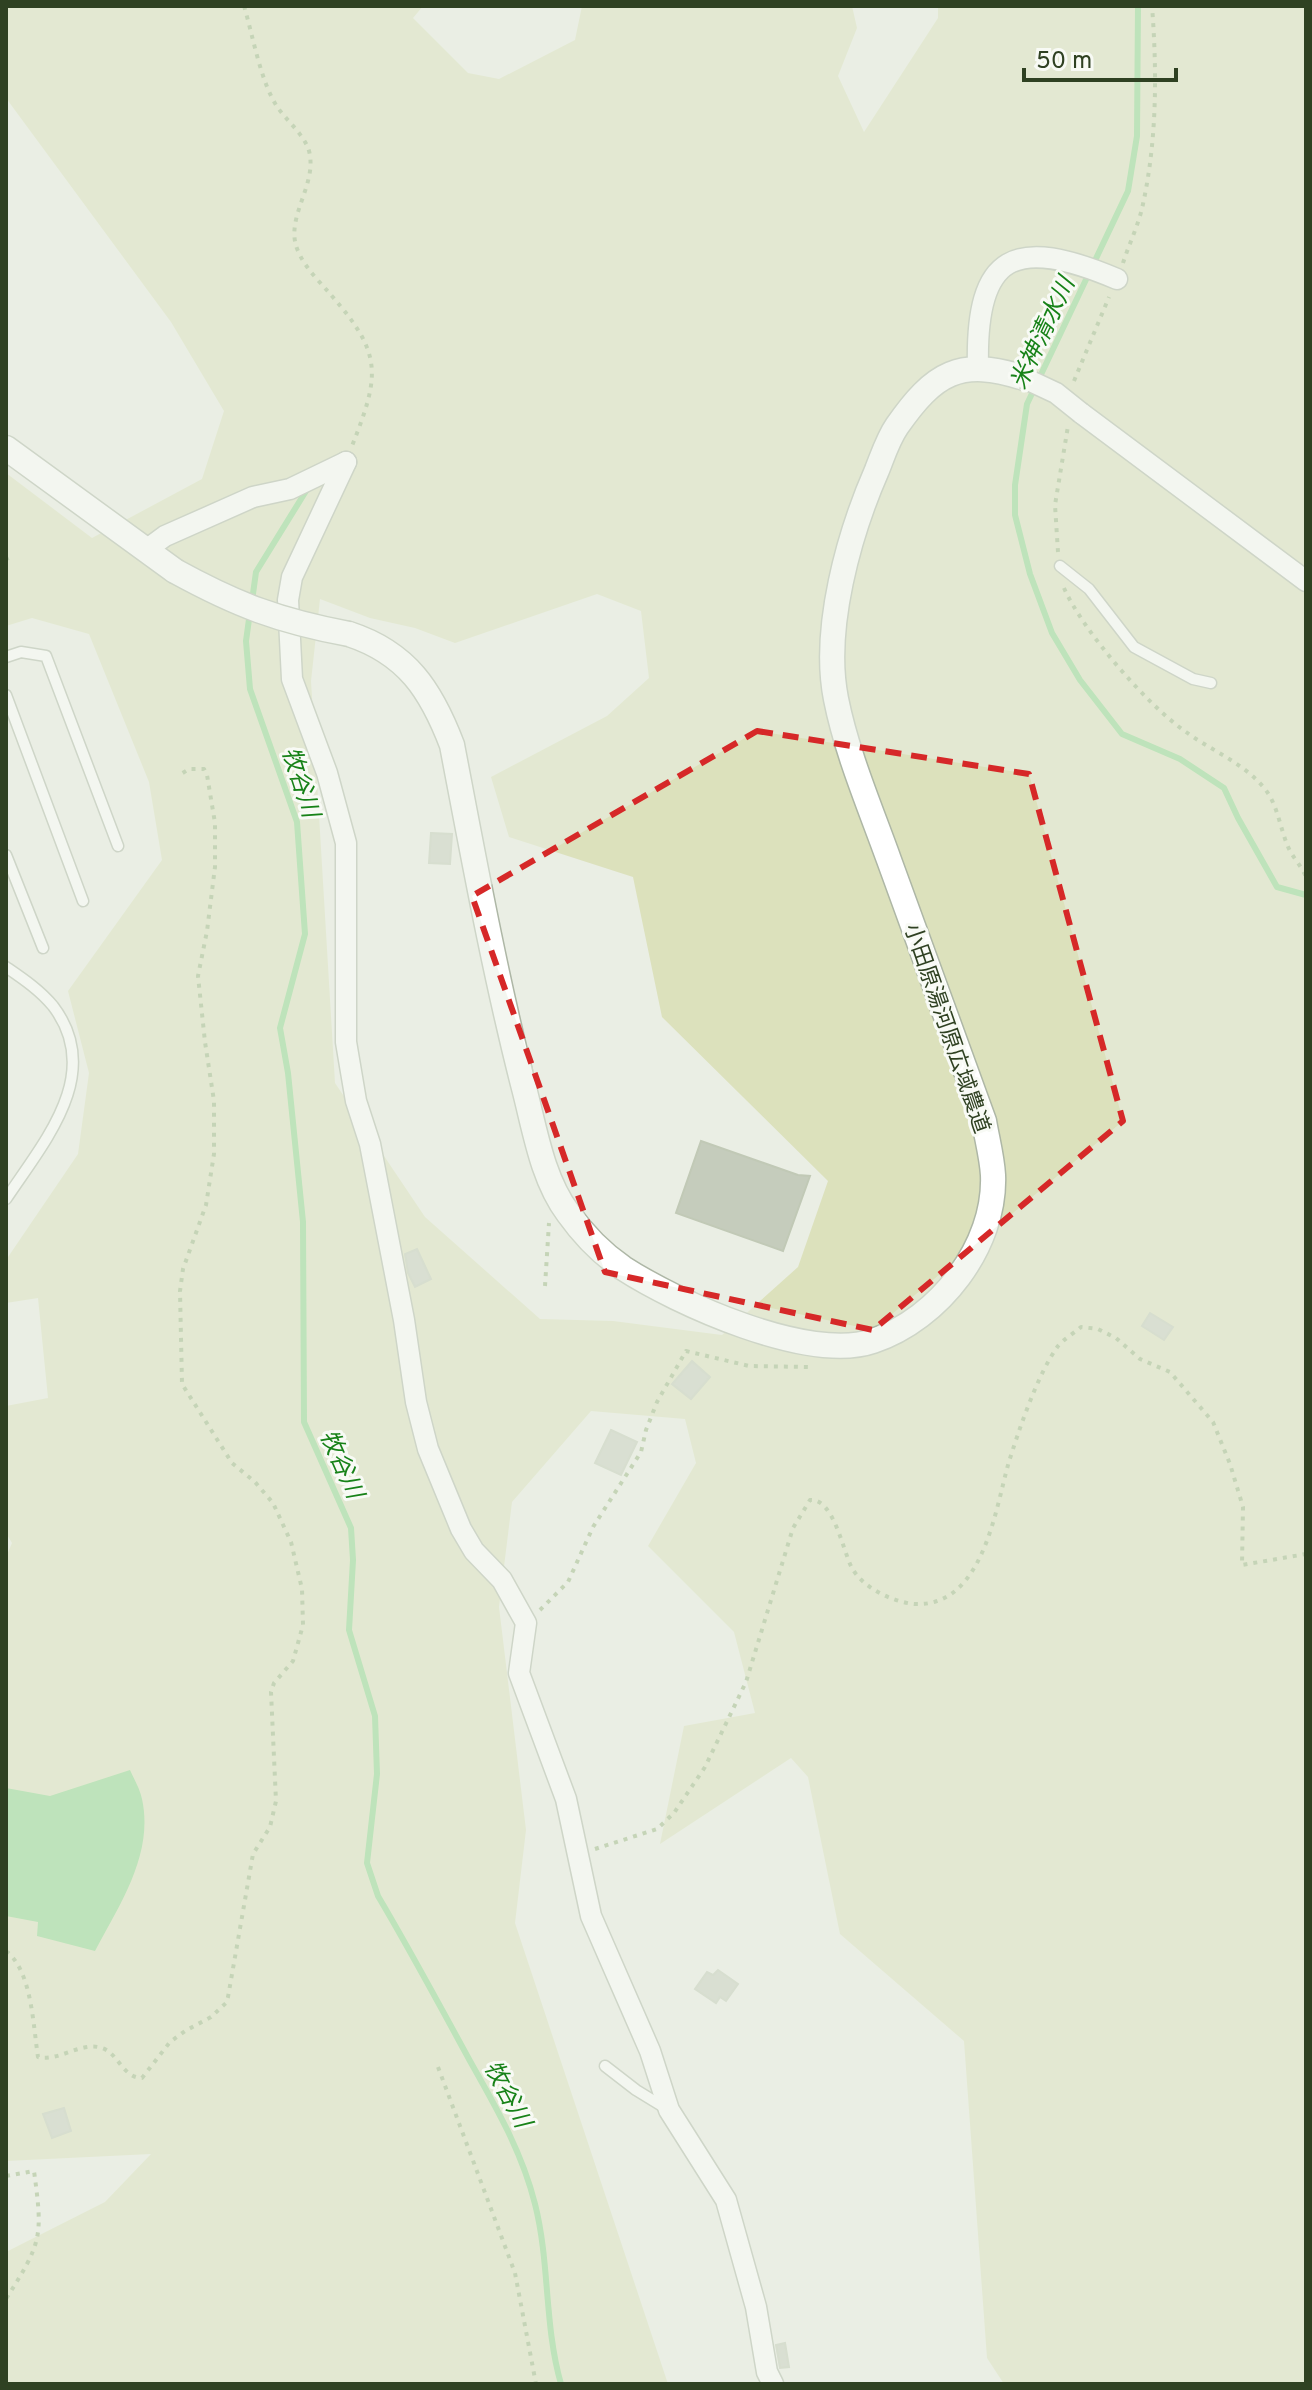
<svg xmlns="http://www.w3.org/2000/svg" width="1312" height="2390" viewBox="0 0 1312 2390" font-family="Overpass,'Noto Sans JP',sans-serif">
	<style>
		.green { fill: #dce1bc; fill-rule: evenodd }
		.water { fill: #89d689 }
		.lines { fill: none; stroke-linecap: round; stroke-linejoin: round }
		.stream { stroke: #89d689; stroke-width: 6 }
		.building { fill: #c5ccbc; stroke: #c1c9b6; stroke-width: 2 }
		.service-casing { stroke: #aeb7a6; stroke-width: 13 }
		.minor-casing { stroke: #aeb7a6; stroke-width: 23 }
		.tertiary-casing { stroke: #aeb7a6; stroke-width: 27 }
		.path { stroke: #9ab482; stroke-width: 4; stroke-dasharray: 4 6; stroke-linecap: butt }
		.service { stroke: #fff; stroke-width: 10 }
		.minor { stroke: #fff; stroke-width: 20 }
		.tertiary { stroke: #fff; stroke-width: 24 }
		.minor-bridge-casing { stroke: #aeb7a6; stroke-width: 23; stroke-linecap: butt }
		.tertiary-bridge-casing { stroke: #aeb7a6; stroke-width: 27; stroke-linecap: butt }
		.minor-bridge { stroke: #fff; stroke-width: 20 }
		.tertiary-bridge { stroke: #fff; stroke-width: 24 }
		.marked { fill: none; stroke: #d62828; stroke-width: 6; stroke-dasharray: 16 10; stroke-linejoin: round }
		.labels { text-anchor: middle; stroke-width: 6; stroke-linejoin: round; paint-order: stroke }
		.street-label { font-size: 22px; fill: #2f4122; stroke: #f8faf5 }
		.water-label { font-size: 24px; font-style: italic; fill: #178218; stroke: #f8faf5 }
	</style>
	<rect width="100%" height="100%" fill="#eaeee4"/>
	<!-- green -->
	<path class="green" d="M6,6H423L413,18L468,73L499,79L575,40L582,6H852L857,28L838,76L864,132L938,18V6H1306V2384H1004L987,2358L964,2041L840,1934L808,1777L791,1758L660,1844L684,1726L755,1713L734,1632L648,1546L696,1463L685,1419L591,1411L512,1502L499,1607L526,1830L515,1923L668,2384H6V2252L105,2202L151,2154L6,2161V1557L12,1543L6,1533V1406L48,1398L38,1298L6,1303V1260L78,1154L89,1073L68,991L162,860L149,782L89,634L32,618L6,626V473L92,538L202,479L224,411L171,322L6,98ZM597,594L641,611L649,678L607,716L491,777L509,837L633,877L662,1017L828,1181L798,1267L722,1335L613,1321L540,1319L425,1217L335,1083L311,681L320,599L370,618L415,628L455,643Z"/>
	<!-- water -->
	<path class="water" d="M130,1770C134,1779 140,1789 142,1799C154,1854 120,1904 95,1951L37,1936L38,1922L6,1916V1788L50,1796Z"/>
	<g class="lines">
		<!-- stream -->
		<g class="stream">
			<polyline points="1138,6 1137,136 1128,191 1027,404 1015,485 1015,515 1030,574 1052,633 1080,680 1122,734 1180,759 1224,788 1238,818 1277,887 1306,895"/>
			<polyline points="252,601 256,572 306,491"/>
			<path d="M250,612L246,641L250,689L297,822L305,934L280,1028L288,1073L303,1222L304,1422L351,1528L353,1560L349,1630L375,1716L377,1774L367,1863L378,1896C410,1950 440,2006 470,2061C496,2107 522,2152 535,2204C550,2263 544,2325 561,2384"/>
		</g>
	</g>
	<!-- building -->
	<g class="building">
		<polygon points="431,833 452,834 450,864 429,863"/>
		<polygon points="701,1141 798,1175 810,1176 783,1251 676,1213"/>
		<polygon points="417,1249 431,1279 415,1287 408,1273 405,1254"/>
		<polygon points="1150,1313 1173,1327 1164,1340 1142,1326"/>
		<polygon points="692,1361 710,1377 691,1399 672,1384"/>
		<polygon points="611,1430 637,1442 621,1475 595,1463"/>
		<polygon points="718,1970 738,1984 726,2001 720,1997 716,2003 695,1989 707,1972 713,1975"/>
		<polygon points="64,2108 71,2131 52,2138 43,2114"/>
		<polygon points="785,2343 789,2367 780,2368 776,2345"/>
	</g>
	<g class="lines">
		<!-- service casing -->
		<g class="service-casing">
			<g id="service">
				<polyline points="1060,566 1089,589 1134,647 1193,679 1211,683"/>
				<polyline points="6,657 21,652 46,656 118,846"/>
				<polyline points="6,695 83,901"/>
				<polyline points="6,855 43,948"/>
				<path d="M6,967C22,978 40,990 53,1006C105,1074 43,1143 6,1199"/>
				<polyline points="605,2066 636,2090 667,2109"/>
			</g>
		</g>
		<!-- minor casing -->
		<g class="minor-casing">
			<g id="minor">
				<path d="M978,368C975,252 1015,236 1117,279"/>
				<polyline points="1081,413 1306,581"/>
				<polyline points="346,462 292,577 288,600 292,679 327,773 346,843 346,1042 356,1101 370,1144 404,1320 416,1402 428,1449 461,1529 474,1551 502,1580 526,1623 519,1673 566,1799 591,1916 650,2051 669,2110 726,2200 756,2307 767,2372 773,2384"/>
				<polyline points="146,550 165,536 253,497 290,489 346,462"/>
			</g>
		</g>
		<!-- tertiary casing -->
		<g class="tertiary-casing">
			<g id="tertiary">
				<polyline points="6,448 175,571"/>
				<path d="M349,634C407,653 431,690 452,745C474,860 495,975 524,1088C535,1130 542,1178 568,1213C583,1234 601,1253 623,1268C677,1303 809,1363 873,1341C939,1319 996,1246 993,1175C992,1157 987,1139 984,1121C952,1034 921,947 889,860C870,807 847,754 836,699C822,629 849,534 877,470C883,455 888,439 897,426C934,373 960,357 1024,378"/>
			</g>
		</g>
		<!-- path -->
		<g class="path">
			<path d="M244,6C253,36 260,79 276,105C286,121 308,137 310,156C315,188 284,220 298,251C305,268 320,282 331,295C383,354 380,375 352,446"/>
			<path d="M1123,263C1129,244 1139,224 1143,204C1157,139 1157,72 1152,6"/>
			<polyline points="1074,381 1109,297"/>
			<polyline points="1058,552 1055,505 1068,426"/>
			<polyline points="6,557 9,563 6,564"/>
			<path d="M1064,588C1083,631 1147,705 1186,732C1212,751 1244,763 1265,789C1279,807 1280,831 1290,851C1295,860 1302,867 1306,877"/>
			<polyline points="545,1286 549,1223"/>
			<polyline points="540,1610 568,1582 593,1527 641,1452 646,1430 657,1402 686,1351 749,1366 811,1367"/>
			<path d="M595,1849L657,1829L674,1813L705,1767L746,1682L793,1528L810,1500C834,1498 843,1552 852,1568C863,1588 893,1602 914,1604C982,1608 995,1512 1008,1465C1018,1432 1038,1373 1058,1346C1064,1339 1074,1333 1081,1327L1098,1329L1116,1338L1140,1359L1170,1372L1213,1422L1230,1464L1243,1507L1242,1565L1306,1554"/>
			<path d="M6,1951C32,1971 33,2025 38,2057C59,2062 81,2041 102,2048C118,2053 123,2078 142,2078L170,2042L185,2031L211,2017L226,2003L228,1997L253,1854L270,1827L276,1801L271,1692L274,1683L293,1661L303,1625L302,1589L291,1542L273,1503L255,1482L232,1463L182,1384L180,1291L183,1269L206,1205L214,1154V1101L205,1042L198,976L207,931L215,867V823L207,775L204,769H189L181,774"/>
			<polyline points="438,2067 515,2273 536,2384"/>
			<path d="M6,2176L34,2171C43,2237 42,2242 6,2299"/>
		</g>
		<!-- service -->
		<use href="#service" class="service"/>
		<!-- minor -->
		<use href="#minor" class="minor"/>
		<!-- tertiary -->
		<use href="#tertiary" class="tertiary"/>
		<!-- minor-bridge casing -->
		<g class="minor-bridge-casing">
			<polyline id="minor-bridge" points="1024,378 1056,393 1081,413"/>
		</g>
		<!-- tertiary-bridge casing -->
		<g class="tertiary-bridge-casing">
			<path id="tertiary-bridge" d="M175,571C237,605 279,621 349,634"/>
		</g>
		<!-- minor-bridge -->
		<use href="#minor-bridge" class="minor-bridge"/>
		<!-- tertiary-bridge -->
		<use href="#tertiary-bridge" class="tertiary-bridge"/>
	</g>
	<!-- marked area -->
	<path d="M0 0H1312V2390H0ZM757,731L1029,774L1123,1121L873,1330L605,1272L472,896Z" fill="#eaeee4" fill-opacity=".55" fill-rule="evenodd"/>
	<path class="marked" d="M757,731L1029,774L1123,1121L873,1330L605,1272L472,896Z"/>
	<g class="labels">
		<!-- street labels -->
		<g class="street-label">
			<text transform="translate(948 1028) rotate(71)" y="8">小田原湯河原広域農道</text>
		</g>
		<!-- water labels -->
		<g class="water-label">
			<text transform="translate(1042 333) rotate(-65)" y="8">米神清水川</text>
			<text transform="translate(301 782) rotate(72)" y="8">牧谷川</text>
			<text transform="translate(342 1464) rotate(66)" y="8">牧谷川</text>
			<text transform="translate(508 2094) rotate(62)" y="8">牧谷川</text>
		</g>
	</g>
	<!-- border -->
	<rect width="1312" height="2390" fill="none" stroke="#2f4122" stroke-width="16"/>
	<!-- scale -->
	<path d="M1024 68v12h152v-12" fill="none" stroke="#2f4122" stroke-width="4"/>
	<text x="1036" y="68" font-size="24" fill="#2f4122" stroke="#f8faf5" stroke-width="6" paint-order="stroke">50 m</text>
</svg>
